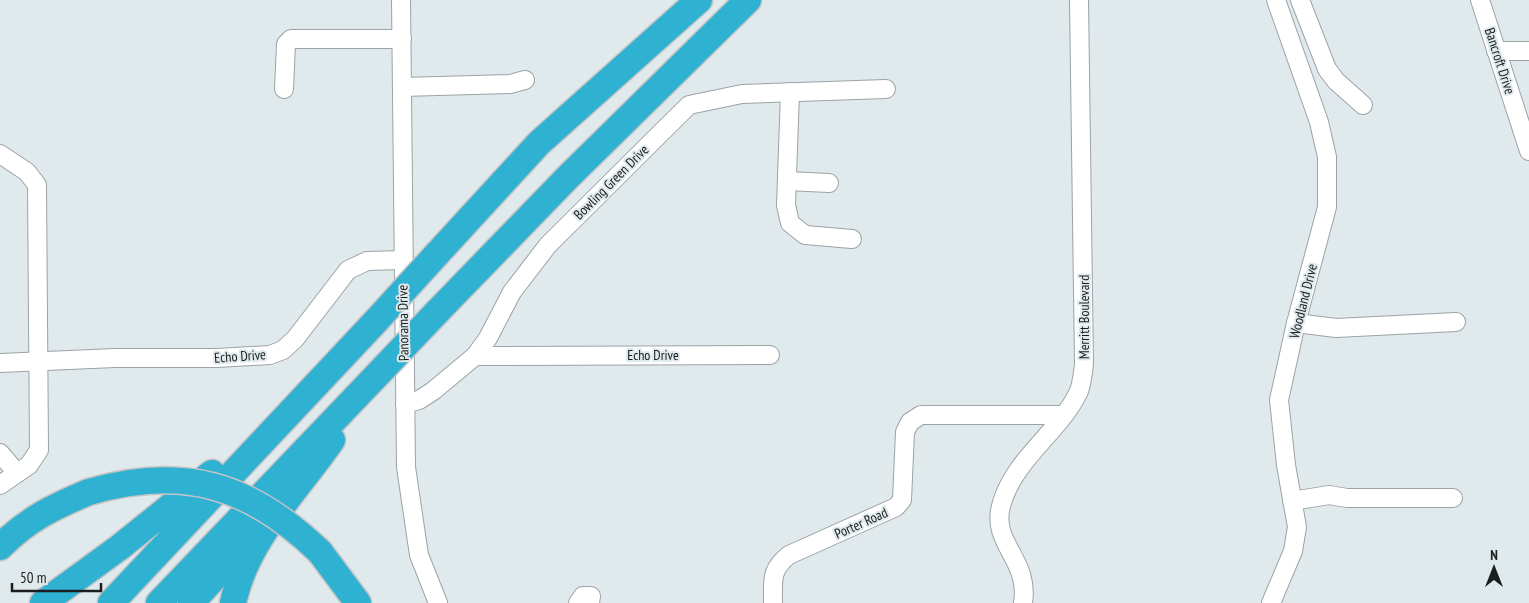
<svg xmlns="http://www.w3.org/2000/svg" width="1529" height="603" viewBox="0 0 1529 603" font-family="'PT Sans Narrow',sans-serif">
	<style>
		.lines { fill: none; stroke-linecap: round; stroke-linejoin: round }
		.minor-casing { stroke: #9ba3a6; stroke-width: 20 }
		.highway-casing { stroke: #c4c4c5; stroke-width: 29 }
		.minor { stroke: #fff; stroke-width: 18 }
		.highway { stroke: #2fb1d2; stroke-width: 26 }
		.highway-bridge-casing { stroke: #c4c4c5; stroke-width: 29; stroke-linecap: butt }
		.highway-bridge { stroke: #2fb1d2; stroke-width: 26 }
		.labels { text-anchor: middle; stroke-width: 4; stroke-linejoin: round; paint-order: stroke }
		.street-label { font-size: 14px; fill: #1b1e1f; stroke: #e0e9ec }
	</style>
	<rect width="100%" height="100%" fill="#e0e9ec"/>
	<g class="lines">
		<!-- minor casing -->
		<g class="minor-casing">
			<g id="minor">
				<polyline points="401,0 406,467 419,555 438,603"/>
				<polyline points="1300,0 1327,69 1336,81 1363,105"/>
				<polyline points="1480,0 1529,151"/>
				<polyline points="1496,51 1529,51"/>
				<polyline points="402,87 510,84 525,80"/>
				<polyline points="284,89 286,44 291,39 402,39"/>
				<polyline points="790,92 786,205 790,223 805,235 852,239"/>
				<polyline points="0,154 27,172 37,185 39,450 29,465 0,485"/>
				<polyline points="787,181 829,183"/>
				<polyline points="1296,323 1336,328 1456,322"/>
				<polyline points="475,356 770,355"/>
				<polyline points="0,363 115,358 217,358 270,355 283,350 295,339 348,270 367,261 403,260"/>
				<polyline points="405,404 419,400 433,391 475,356 488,338 512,292 548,245 689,105 742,94 886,89"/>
				<polyline points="0,453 17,473"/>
				<polyline points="1292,501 1329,495 1347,498 1453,498"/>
				<polyline points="578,603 583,596 591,596 590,603"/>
				<path d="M773,603C773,581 770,570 789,555L896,507L902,500L905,432L910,422L921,415H1064"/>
				<path d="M1023,603C1030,559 991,544 1001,506C1013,459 1061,431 1079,391C1082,383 1083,373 1084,364L1079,0"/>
				<polyline points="1271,603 1293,551 1297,527 1286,465 1279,400 1296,323 1327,207 1327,157 1319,122 1276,0"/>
			</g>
		</g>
		<!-- highway casing -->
		<g class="highway-casing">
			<g id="highway">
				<polyline points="437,254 539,143 699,0"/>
				<polyline points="438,311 568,177 748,0"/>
				<path d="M0,547C28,519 53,507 89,492"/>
				<polyline points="320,552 358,603"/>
				<polyline points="43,603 120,547 212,473"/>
				<polyline points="111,603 376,321"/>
				<polyline points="159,603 378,374"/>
				<polyline points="191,603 213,579 271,508"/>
				<path d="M233,603C246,540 296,492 332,440"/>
			</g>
		</g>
		<!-- minor -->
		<use href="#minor" class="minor"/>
		<!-- highway -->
		<use href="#highway" class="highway"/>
		<!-- highway-bridge casing -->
		<g class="highway-bridge-casing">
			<g id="highway-bridge">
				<polyline points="376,321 437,254"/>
				<polyline points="378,374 438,311"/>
				<path d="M89,492C183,465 249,484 320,552"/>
			</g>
		</g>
		<!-- highway-bridge -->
		<use href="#highway-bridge" class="highway-bridge"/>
	</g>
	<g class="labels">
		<!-- street labels -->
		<g class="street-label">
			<text transform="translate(1500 61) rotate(72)" y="5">Bancroft Drive</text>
			<text transform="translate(611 182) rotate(-45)" y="5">Bowling Green Drive</text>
			<text transform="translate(1303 301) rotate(-76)" y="5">Woodland Drive</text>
			<text transform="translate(1084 317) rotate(-90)" y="5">Merritt Boulevard</text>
			<text transform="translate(403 323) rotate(-91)" y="5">Panorama Drive</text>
			<text x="653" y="360">Echo Drive</text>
			<text transform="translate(240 356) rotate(-4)" y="5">Echo Drive</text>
			<text transform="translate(861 523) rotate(-24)" y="5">Porter Road</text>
		</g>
	</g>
	<!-- north arrow -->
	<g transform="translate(1494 568)" stroke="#e0e9ec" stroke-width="4" paint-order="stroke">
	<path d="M0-4L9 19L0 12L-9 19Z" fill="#1b1e1f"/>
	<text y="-8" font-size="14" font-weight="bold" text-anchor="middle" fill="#1b1e1f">N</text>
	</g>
	<!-- scale -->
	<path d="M12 583v8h89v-8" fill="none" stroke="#1b1e1f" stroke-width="2.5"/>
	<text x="20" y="583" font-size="15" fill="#1b1e1f" stroke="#e0e9ec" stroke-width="4" paint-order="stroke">50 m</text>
</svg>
